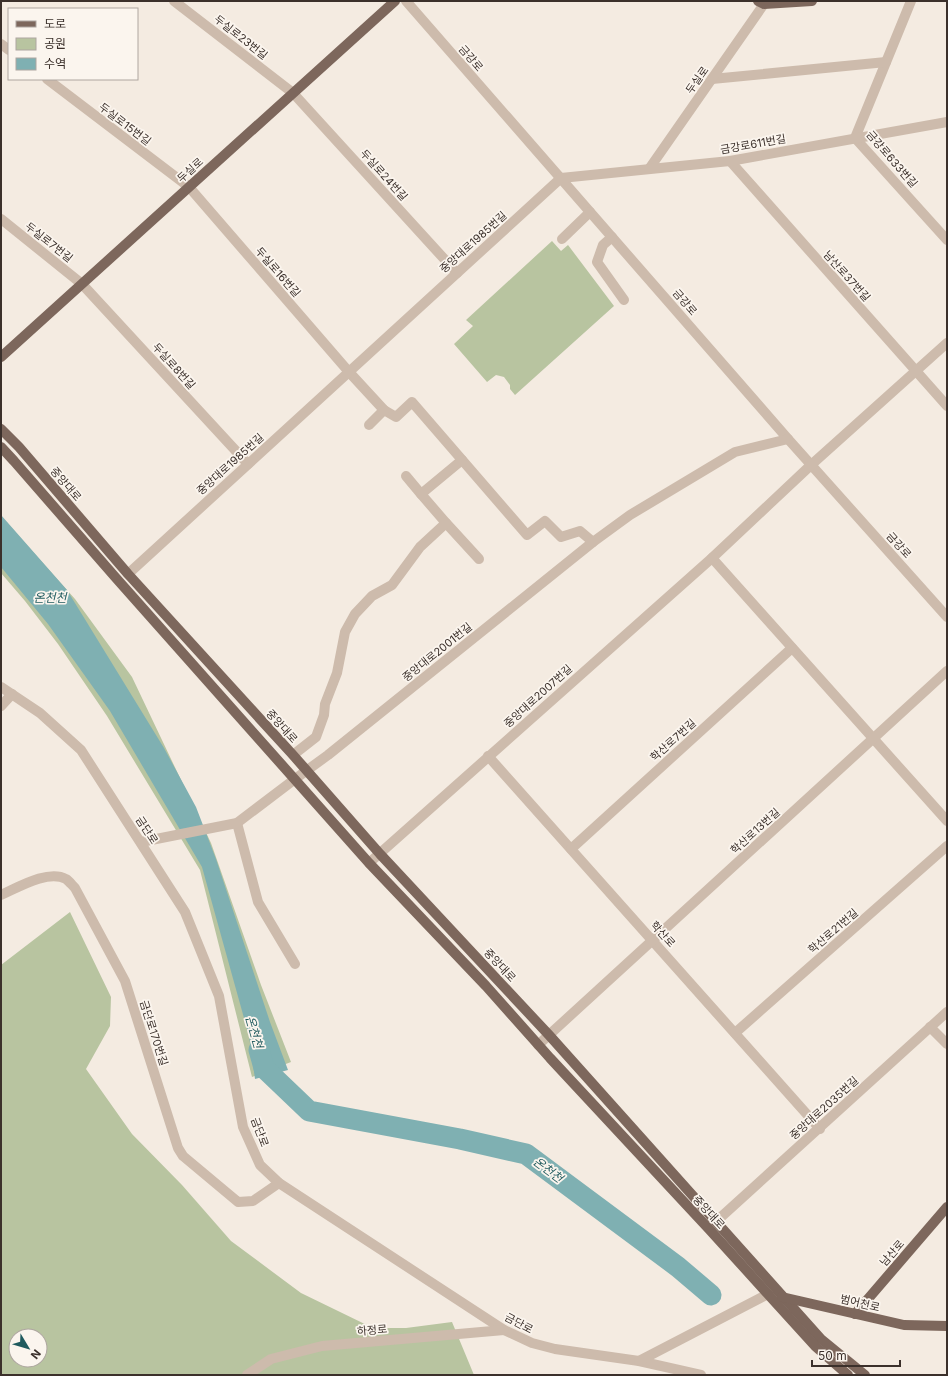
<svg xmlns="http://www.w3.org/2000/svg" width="948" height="1376" viewBox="0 0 948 1376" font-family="Inter,'Noto Sans KR',sans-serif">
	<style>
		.green { fill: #b8c4a0; fill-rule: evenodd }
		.water { fill: #7fb0b2 }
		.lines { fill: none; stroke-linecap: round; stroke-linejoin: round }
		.river { stroke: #7fb0b2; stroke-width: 21 }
		.minor { stroke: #cdbbac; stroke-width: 10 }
		.major { stroke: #7d675c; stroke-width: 10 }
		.labels { text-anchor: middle; stroke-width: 3.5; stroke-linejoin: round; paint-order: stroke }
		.street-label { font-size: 11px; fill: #3b302b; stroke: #fbf5ee }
		.water-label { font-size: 12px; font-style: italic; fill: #1f5a5e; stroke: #fbf5ee }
	</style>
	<rect width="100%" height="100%" fill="#f4ebe1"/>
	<!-- green -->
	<g class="green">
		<polygon points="552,241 561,251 568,245 614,306 515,395 510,389 510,385 504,377 496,375 487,382 454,344 473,326 466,320"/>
		<polygon points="1,516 75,599 132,677 211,843 261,985 291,1062 252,1077 200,870 107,716 58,644 25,601 1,573"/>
		<path d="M70,912L111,997L110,1026L86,1069L132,1134L182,1185L231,1241L301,1293L373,1328H406L452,1322L474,1375H1V965ZM16,1336H40V1360H16Z"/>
	</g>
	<!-- water -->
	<polygon class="water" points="1,515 67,590 164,748 196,807 216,859 270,1022 288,1070 255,1079 249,1036 202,867 110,711 48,624 1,567"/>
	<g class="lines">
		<!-- river -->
		<polyline class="river" points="259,1050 264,1068 309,1111 460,1139 526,1154 678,1267 711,1295"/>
		<!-- minor -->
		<g class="minor">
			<polyline points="174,1 293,93 457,273"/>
			<polyline points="406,1 788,439 947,617"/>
			<polyline points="911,1 855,138 947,240"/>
			<polyline points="1,44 9,50"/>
			<polyline points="47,79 189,187 349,372 384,410 396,417 412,402 527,535 545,521 561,537 580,531 593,542"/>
			<polyline points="712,79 886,62"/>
			<polyline points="730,161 947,406"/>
			<polyline points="649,169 764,4 764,1"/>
			<polyline points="1,219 82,284 248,464"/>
			<polyline points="612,237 603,245 597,262 624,300"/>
			<polyline points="562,239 590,212"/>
			<polyline points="369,425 384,410"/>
			<polyline points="406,476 421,494"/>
			<polyline points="446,523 479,559"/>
			<polyline points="712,558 947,821"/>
			<polyline points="128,574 561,178 730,161 947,122"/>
			<polyline points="1,687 40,713 81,750 185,912 219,996 243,1127 260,1165 279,1183 504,1330 532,1343 555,1349 639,1361 701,1375"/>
			<polyline points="1,706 12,694"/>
			<polyline points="293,755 316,737 324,715 325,704 337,673 345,632 355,614 372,596 392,585 420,547 446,523 421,494 462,460"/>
			<polyline points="488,756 820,1129"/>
			<polyline points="237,823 258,902 295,964"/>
			<polyline points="141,842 237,823 295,779 328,755 593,542 630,515 735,452 788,439"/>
			<polyline points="571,849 792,648"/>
			<polyline points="369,863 712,558 811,465 947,343"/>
			<path d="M1,895C17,888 48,869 66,879C69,881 72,885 75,888L125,981L178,1148L183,1156L238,1202L253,1201L279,1183"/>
			<polyline points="930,1027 947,1044"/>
			<polyline points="735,1033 947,846"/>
			<polyline points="538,1045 947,671"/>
			<polyline points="710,1227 947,1012"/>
			<polyline points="639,1361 768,1294"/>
			<polyline points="247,1375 271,1359 322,1346 504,1330"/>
		</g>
		<!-- major -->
		<g class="major">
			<polyline points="758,1 764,4 812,1"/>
			<polyline points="1,357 395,1"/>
			<polyline points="1,429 19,447 128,574 293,755 380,854 549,1035 821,1339 865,1375"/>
			<polyline points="1,447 14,461 116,578 369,863 486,986 550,1058 709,1229 815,1346 848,1375"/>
			<polyline points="782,1297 904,1325 947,1326"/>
			<polyline points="855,1314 947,1207"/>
		</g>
	</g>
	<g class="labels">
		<!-- street labels -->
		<g class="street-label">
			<text transform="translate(241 37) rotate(38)" y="4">두실로23번길</text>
			<text transform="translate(471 58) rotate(49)" y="4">금강로</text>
			<text transform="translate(697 80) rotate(-55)" y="4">두실로</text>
			<text transform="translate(125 124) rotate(37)" y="4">두실로15번길</text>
			<text transform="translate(753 144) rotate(-10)" y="4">금강로611번길</text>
			<text transform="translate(892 159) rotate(49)" y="4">금강로633번길</text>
			<text transform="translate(190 170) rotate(-42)" y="4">두실로</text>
			<text transform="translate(384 175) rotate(48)" y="4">두실로24번길</text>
			<text transform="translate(49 242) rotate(38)" y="4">두실로7번길</text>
			<text transform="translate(473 242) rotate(-42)" y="4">중앙대로1985번길</text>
			<text transform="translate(278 272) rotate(49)" y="4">두실로16번길</text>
			<text transform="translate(847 276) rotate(48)" y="4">남산로37번길</text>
			<text transform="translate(685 302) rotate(49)" y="4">금강로</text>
			<text transform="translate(174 366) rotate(48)" y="4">두실로8번길</text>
			<text transform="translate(230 464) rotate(-42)" y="4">중앙대로1985번길</text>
			<text transform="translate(66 484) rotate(49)" y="4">중앙대로</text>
			<text transform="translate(899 545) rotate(48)" y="4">금강로</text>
			<text transform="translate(437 652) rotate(-39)" y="4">중앙대로2001번길</text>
			<text transform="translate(538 696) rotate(-42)" y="4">중앙대로2007번길</text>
			<text transform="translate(282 726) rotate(48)" y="4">중앙대로</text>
			<text transform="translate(673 740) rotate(-42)" y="4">학산로7번길</text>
			<text transform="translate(147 830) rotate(57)" y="4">금단로</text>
			<text transform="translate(755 831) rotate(-42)" y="4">학산로13번길</text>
			<text transform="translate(833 931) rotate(-41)" y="4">학산로21번길</text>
			<text transform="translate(663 934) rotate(48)" y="4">학산로</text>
			<text transform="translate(500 965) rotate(47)" y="4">중앙대로</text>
			<text transform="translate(154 1033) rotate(72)" y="4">금단로170번길</text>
			<text transform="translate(824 1108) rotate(-42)" y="4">중앙대로2035번길</text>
			<text transform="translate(260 1132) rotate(69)" y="4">금단로</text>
			<text transform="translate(709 1212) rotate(47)" y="4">중앙대로</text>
			<text transform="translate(892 1253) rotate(-49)" y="4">남산로</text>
			<text transform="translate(860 1303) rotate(13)" y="4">범어천로</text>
			<text transform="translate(519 1323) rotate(28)" y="4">금단로</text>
			<text transform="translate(372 1330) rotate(-5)" y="4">하정로</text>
		</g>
		<!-- water labels -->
		<g class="water-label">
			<text x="50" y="602">온천천</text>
			<text transform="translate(254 1032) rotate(74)" y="4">온천천</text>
			<text transform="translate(548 1170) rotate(37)" y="4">온천천</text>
		</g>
	</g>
	<!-- border -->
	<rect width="948" height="1376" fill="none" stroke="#3b302b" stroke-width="4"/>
	<!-- legend -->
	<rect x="8" y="8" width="130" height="72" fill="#fbf5ee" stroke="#aea6a0"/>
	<rect x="16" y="21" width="20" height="6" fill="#7d675c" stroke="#aea6a0"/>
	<text x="44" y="28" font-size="12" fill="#3b302b">도로</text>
	<rect x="16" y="38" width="20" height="12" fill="#b8c4a0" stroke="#aea6a0"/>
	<text x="44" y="48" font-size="12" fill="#3b302b">공원</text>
	<rect x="16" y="58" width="20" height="12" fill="#7fb0b2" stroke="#aea6a0"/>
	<text x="44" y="68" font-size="12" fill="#3b302b">수역</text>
	<!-- north arrow -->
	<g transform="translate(28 1348) rotate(128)"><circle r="19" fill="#fbf5ee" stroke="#aea6a0"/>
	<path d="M0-3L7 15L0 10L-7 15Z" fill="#1f5a5e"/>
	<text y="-6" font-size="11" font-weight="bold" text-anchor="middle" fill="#3b302b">N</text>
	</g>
	<!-- scale -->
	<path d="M812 1360v6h88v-6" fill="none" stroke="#3b302b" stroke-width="2"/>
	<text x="818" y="1360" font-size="12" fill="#3b302b" stroke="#fbf5ee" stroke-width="3" paint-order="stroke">50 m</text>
</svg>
